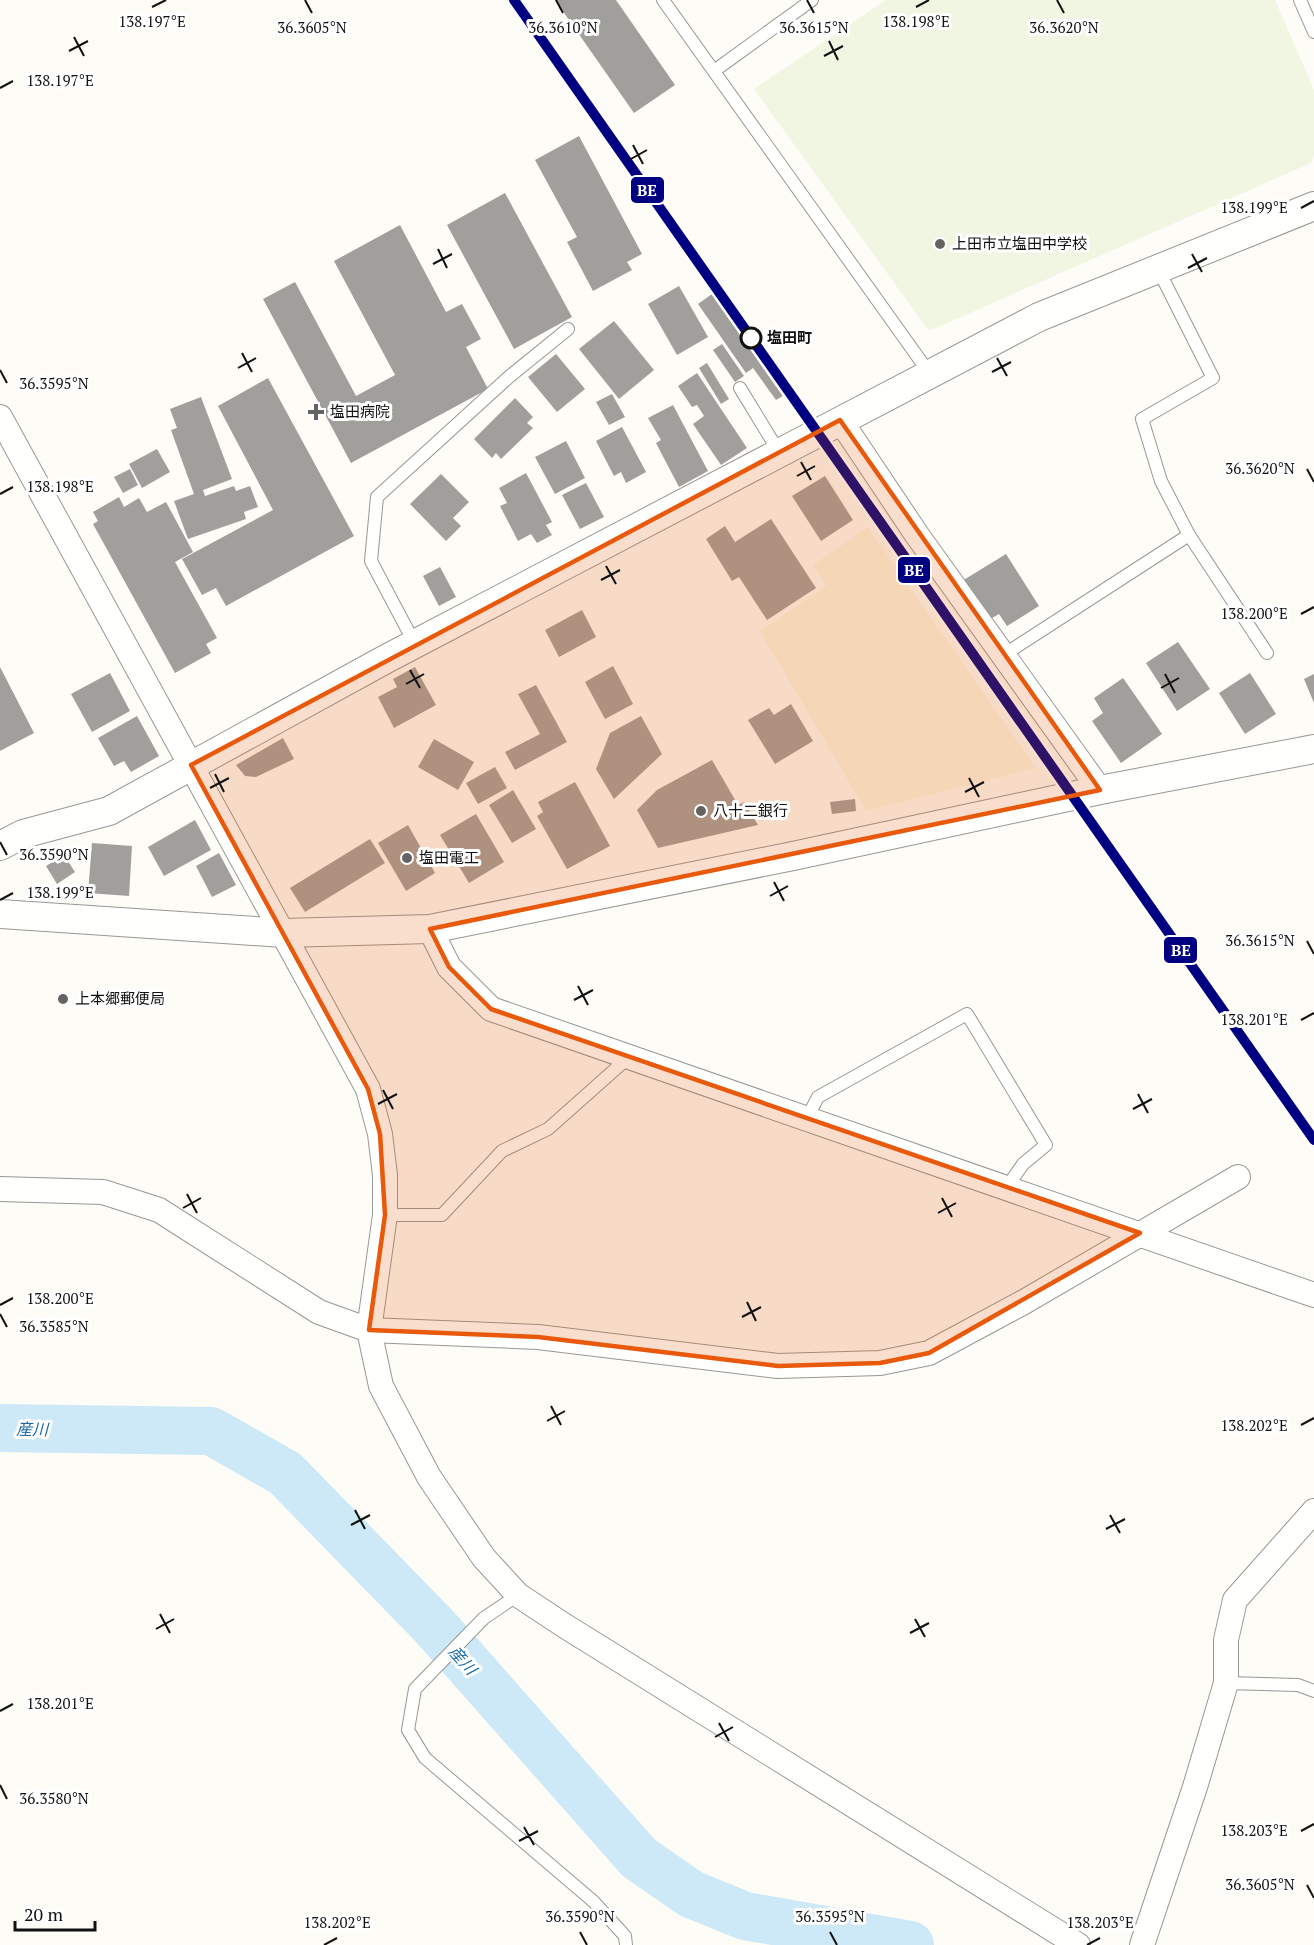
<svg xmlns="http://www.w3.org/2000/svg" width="1314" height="1945" viewBox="0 0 1314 1945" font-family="'PT Serif','Noto Sans JP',serif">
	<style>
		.farmland { fill: #f9f7e4 }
		.pitch { fill: #f0f6e1 }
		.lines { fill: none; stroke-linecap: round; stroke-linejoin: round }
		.river { stroke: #cde8f7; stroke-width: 48 }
		.building { fill: #a19f9c }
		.service-casing { stroke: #979795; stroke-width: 14 }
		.minor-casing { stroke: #979795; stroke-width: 26 }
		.tertiary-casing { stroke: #979795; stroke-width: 30 }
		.service { stroke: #fffffe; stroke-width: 12 }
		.minor { stroke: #fffffe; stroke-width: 24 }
		.tertiary { stroke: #fffffe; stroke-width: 28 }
		.rail-1-casing { stroke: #fff; stroke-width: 15 }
		.rail-1 { stroke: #000080; stroke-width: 10 }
		.marked { fill: #e8590c; fill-opacity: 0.2; stroke: #e8590c; stroke-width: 4.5; stroke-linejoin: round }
		.ticks { fill: none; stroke: #111; stroke-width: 2 }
		.poi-dot { fill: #646362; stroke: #fff; stroke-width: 2 }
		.stop-dot { fill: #fff; stroke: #111; stroke-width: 3 }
		.labels { text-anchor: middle; stroke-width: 6; stroke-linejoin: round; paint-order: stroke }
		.poi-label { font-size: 15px; fill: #111; stroke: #fff; text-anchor: start }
		.stop-label { font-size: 15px; font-weight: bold; fill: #111; stroke: #fff; text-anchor: start }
		.water-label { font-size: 16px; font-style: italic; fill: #1768a5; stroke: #fff }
		.ticks-label { font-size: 15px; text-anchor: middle; fill: #111; stroke: #fff; stroke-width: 6; stroke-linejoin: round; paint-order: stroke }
		.line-badge { stroke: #fff; stroke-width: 2 }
		.badge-label { font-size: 16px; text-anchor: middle; font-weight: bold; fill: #fff }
	</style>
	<rect width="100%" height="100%" fill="#fdfcf7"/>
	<!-- farmland -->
	<polygon class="farmland" points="868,527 1036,768 866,811 760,631 826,586 813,565"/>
	<!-- pitch -->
	<polygon class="pitch" points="886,0 1275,0 1314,90 1314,154 1311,163 929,331 754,89"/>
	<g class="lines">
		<!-- river -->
		<polyline class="river" points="0,1428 211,1431 285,1473 435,1627 639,1858 691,1894 745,1916 910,1945"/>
	</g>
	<!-- building -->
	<g class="building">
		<polygon points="555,0 616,0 675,85 634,113"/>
		<polygon points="579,136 642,254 627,262 632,270 593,291 567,242 577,237 535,160"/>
		<polygon points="505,193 572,317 514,349 447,225"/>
		<polygon points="400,225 446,312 462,304 481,339 466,347 488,389 351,463 263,299 295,282 356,396 395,375 334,261"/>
		<polygon points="679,286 708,337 677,355 648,304"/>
		<polygon points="712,294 783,396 776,400 753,368 746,373 698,304"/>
		<polygon points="614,321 654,370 619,399 579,349"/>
		<polygon points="722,344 744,376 735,382 713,350"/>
		<polygon points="556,354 585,389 557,412 528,377"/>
		<polygon points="707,363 729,399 721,404 699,368"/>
		<polygon points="697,373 747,448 721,465 693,424 704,416 697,405 692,407 678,386"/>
		<polygon points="268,378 354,536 226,606 216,588 202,595 182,559 273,510 218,406"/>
		<polygon points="612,394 625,417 609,425 596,402"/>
		<polygon points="201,397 232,479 203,490 205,496 234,486 236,491 250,486 258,507 244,512 246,519 188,539 174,501 194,494 171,430 177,428 170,409"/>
		<polygon points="515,398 533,417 527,423 533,428 501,459 496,453 492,458 474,439"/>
		<polygon points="673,405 708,471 679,487 656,443 661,440 648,418"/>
		<polygon points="622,427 646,472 626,483 621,472 614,476 596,441"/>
		<polygon points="566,441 585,478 555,494 535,457"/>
		<polygon points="157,449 170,472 142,488 129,464"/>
		<polygon points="130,469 138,485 123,493 114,477"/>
		<polygon points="526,473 552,522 546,525 552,535 537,543 531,534 518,541 500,506 507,503 499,488"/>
		<polygon points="441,474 469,502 453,518 461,526 446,541 410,504"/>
		<polygon points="825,476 853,520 821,541 792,496"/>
		<polygon points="586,483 604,517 580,529 562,495"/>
		<polygon points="119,497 124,507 139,498 147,512 166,502 193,552 175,562 217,638 206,644 211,653 175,673 93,524 98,521 93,512"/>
		<polygon points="771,519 816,588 767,620 739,577 732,581 706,539 725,526 735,542"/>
		<polygon points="1006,554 1039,606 1007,626 999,614 987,621 962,581"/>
		<polygon points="440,567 456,597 439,606 423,576"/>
		<polygon points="582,610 596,637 559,657 545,630"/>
		<polygon points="1178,642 1210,689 1177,711 1146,663"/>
		<polygon points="613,666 633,704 605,719 585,682"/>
		<polygon points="0,667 34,733 0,751"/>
		<polygon points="415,667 436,705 394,728 378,697 397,687 393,679"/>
		<polygon points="110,673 130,711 92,732 71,694"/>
		<polygon points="1250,673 1276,714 1245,734 1219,693"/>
		<polygon points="1314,674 1314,703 1304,679"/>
		<polygon points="1123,678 1162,734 1121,763 1092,721 1103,713 1094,698"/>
		<polygon points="536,685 567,742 515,770 505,752 540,734 518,694"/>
		<polygon points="791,704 813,741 775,764 748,720 769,708 774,715"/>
		<polygon points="137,716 159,756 131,772 124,761 114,766 98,738"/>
		<polygon points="641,716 662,754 614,799 596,769 610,733"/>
		<polygon points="283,738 294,759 256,777 245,776 236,765"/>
		<polygon points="434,739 474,762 458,790 418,767"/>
		<polygon points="712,760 738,805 744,802 758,825 658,848 637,810 657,790"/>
		<polygon points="495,767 507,788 478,804 466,783"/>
		<polygon points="575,782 610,846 567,869 537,816 543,812 538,802"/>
		<polygon points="513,790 536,829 512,843 489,805"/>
		<polygon points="855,799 856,811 832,814 830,802"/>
		<polygon points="476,814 504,862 469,883 440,835"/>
		<polygon points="195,820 211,850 164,876 148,847"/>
		<polygon points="408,825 435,873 406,891 378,843"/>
		<polygon points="370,839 385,863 305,912 290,888"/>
		<polygon points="92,843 132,846 129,896 88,893"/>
		<polygon points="219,853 236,885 212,897 196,866"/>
		<polygon points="64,855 75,872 57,884 46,866"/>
	</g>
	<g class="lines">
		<!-- service casing -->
		<g class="service-casing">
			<g id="service">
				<polyline points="663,0 930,374"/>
				<polyline points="1300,0 1314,32"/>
				<polyline points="714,71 812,0"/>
				<polyline points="1158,269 1213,378 1142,419 1161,481 1189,535"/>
				<polyline points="740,388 779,452"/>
				<polyline points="415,644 371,561 377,497 510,376 568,329"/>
				<polyline points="1002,656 1189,535 1267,653"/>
				<polyline points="807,1118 818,1097 967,1014 1046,1145 1023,1164 1007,1187"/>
				<polyline points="385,1215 442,1215 502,1151 548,1129 629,1057"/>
				<polyline points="518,1595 484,1618 415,1689 408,1730 425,1758 593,1901 625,1936 626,1945"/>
				<polyline points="1226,1683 1298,1685 1314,1691"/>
			</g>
		</g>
		<!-- minor casing -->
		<g class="minor-casing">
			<g id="minor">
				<polyline points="0,417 368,1089 380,1134 385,1175 385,1215 369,1330 381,1386 429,1477 484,1558 518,1595 565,1626 1078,1945"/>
				<polyline points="840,420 917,535 1100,790"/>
				<polyline points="430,929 449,967 491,1009 1314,1295"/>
				<polyline points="0,1189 103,1192 159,1210 319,1312 369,1330 538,1337 778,1366 880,1363 929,1353 1024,1302 1238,1177"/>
				<polyline points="1142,1945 1195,1787 1226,1683 1226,1640 1235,1600 1314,1511"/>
			</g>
		</g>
		<!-- tertiary casing -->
		<g class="tertiary-casing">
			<g id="tertiary">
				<polyline points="0,846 23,834 109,811 386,659 1039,317 1314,206"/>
				<polyline points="0,914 284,933 430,929 793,856 1100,790 1314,749"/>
			</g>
		</g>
		<!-- service -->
		<use href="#service" class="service"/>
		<!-- minor -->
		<use href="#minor" class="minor"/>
		<!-- tertiary -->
		<use href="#tertiary" class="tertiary"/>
		<!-- rail-1 casing -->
		<g class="rail-1-casing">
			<polyline id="rail-1" points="514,0 1314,1140"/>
		</g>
		<!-- rail-1 -->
		<use href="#rail-1" class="rail-1"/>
	</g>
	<!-- marked area -->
	<path class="marked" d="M840,420L1100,790L430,929L449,967L491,1009L1140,1233L929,1353L880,1363L778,1366L538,1337L369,1330L385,1215L380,1134L368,1089L191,765Z"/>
	<!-- ticks -->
	<path class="ticks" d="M305,0L312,13M556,0L563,13M807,0L814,13M1057,0L1064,13M152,7L166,0M916,7L929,0M74,37L84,56M829,41L838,60M69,51L88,41M824,56L843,46M0,88L13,81M633,145L643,164M629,160L647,150M1301,208L1314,201M438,249L447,268M1192,254L1202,272M433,264L452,254M1188,268L1207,258M242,353L252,372M997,358L1007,376M238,368L256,358M0,370L7,383M992,372L1011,362M801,462L811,480M1307,469L1314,482M797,476L815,466M0,494L13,487M606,566L616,584M601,580L620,570M1301,614L1314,607M410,670L420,688M1165,674L1175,693M406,684L424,674M1161,688L1179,678M215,774L224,792M969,778L979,797M210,788L229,778M965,792L984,782M0,842L7,855M774,882L784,901M770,896L788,886M0,900L13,893M1307,941L1314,954M578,986L588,1005M574,1000L593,990M1301,1020L1314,1013M383,1090L393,1109M1138,1094L1148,1113M378,1104L397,1094M1133,1109L1152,1099M187,1194L197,1213M942,1198L952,1217M183,1208L201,1198M938,1213L956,1203M747,1302L756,1321M0,1305L13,1298M0,1314L7,1327M742,1317L761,1307M551,1406L561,1425M547,1421L565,1411M1301,1425L1314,1418M355,1510L365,1529M1110,1515L1120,1533M351,1525L370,1515M1106,1529L1125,1519M160,1614L170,1633M915,1619L925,1637M156,1629L174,1619M910,1633L929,1623M0,1711L13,1704M719,1723L729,1741M715,1737L733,1727M0,1785L7,1799M524,1827L534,1845M1301,1831L1314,1824M519,1841L538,1831M1307,1885L1314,1898M580,1932L587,1945M830,1932L837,1945M324,1945L337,1938M1087,1945L1100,1938"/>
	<!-- markers -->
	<g class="poi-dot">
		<circle cx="940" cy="244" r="6"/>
		<path d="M313 403h6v6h6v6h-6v6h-6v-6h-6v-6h6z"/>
		<circle cx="701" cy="811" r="6"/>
		<circle cx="407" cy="858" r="6"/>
		<circle cx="63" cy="999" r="6"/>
	</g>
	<circle class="stop-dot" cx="751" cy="338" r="10"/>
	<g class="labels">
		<!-- poi labels -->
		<g class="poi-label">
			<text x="952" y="249">上田市立塩田中学校</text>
			<text x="330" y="417">塩田病院</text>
			<text x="713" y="816">八十二銀行</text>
			<text x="419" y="863">塩田電工</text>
			<text x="75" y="1004">上本郷郵便局</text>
		</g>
		<!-- stop labels -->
		<g class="stop-label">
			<text x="767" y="343">塩田町</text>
		</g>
		<!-- water labels -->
		<g class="water-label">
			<text transform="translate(32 1429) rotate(1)" y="6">産川</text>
			<text transform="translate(463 1660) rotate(48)" y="6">産川</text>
		</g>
	</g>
	<g class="ticks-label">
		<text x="152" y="27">138.197°E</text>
		<text x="916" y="27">138.198°E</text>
		<text x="312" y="33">36.3605°N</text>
		<text x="563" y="33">36.3610°N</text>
		<text x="814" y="33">36.3615°N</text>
		<text x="1064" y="33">36.3620°N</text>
		<text x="60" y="86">138.197°E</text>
		<text x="1254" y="213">138.199°E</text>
		<text x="54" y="389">36.3595°N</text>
		<text x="1260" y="474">36.3620°N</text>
		<text x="60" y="492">138.198°E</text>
		<text x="1254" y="619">138.200°E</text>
		<text x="54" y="860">36.3590°N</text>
		<text x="60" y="898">138.199°E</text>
		<text x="1260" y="946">36.3615°N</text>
		<text x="1254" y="1025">138.201°E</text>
		<text x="60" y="1304">138.200°E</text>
		<text x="54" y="1332">36.3585°N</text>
		<text x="1254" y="1431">138.202°E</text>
		<text x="60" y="1709">138.201°E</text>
		<text x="54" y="1804">36.3580°N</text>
		<text x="1254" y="1836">138.203°E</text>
		<text x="1260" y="1890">36.3605°N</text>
		<text x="580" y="1922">36.3590°N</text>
		<text x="830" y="1922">36.3595°N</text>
		<text x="337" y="1928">138.202°E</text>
		<text x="1100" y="1928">138.203°E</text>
	</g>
	<g class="line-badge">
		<rect x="630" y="176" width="35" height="28" rx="6" fill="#000080"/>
		<rect x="897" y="556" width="34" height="28" rx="6" fill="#000080"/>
		<rect x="1163" y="936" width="35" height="28" rx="6" fill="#000080"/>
	</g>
	<g class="badge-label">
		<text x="647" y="196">BE</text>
		<text x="914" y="576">BE</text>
		<text x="1181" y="956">BE</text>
	</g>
	<!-- scale -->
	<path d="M15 1921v9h80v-9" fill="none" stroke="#111111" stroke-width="3"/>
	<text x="24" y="1921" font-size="18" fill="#111111" stroke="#ffffff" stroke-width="4.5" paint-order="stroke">20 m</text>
</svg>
